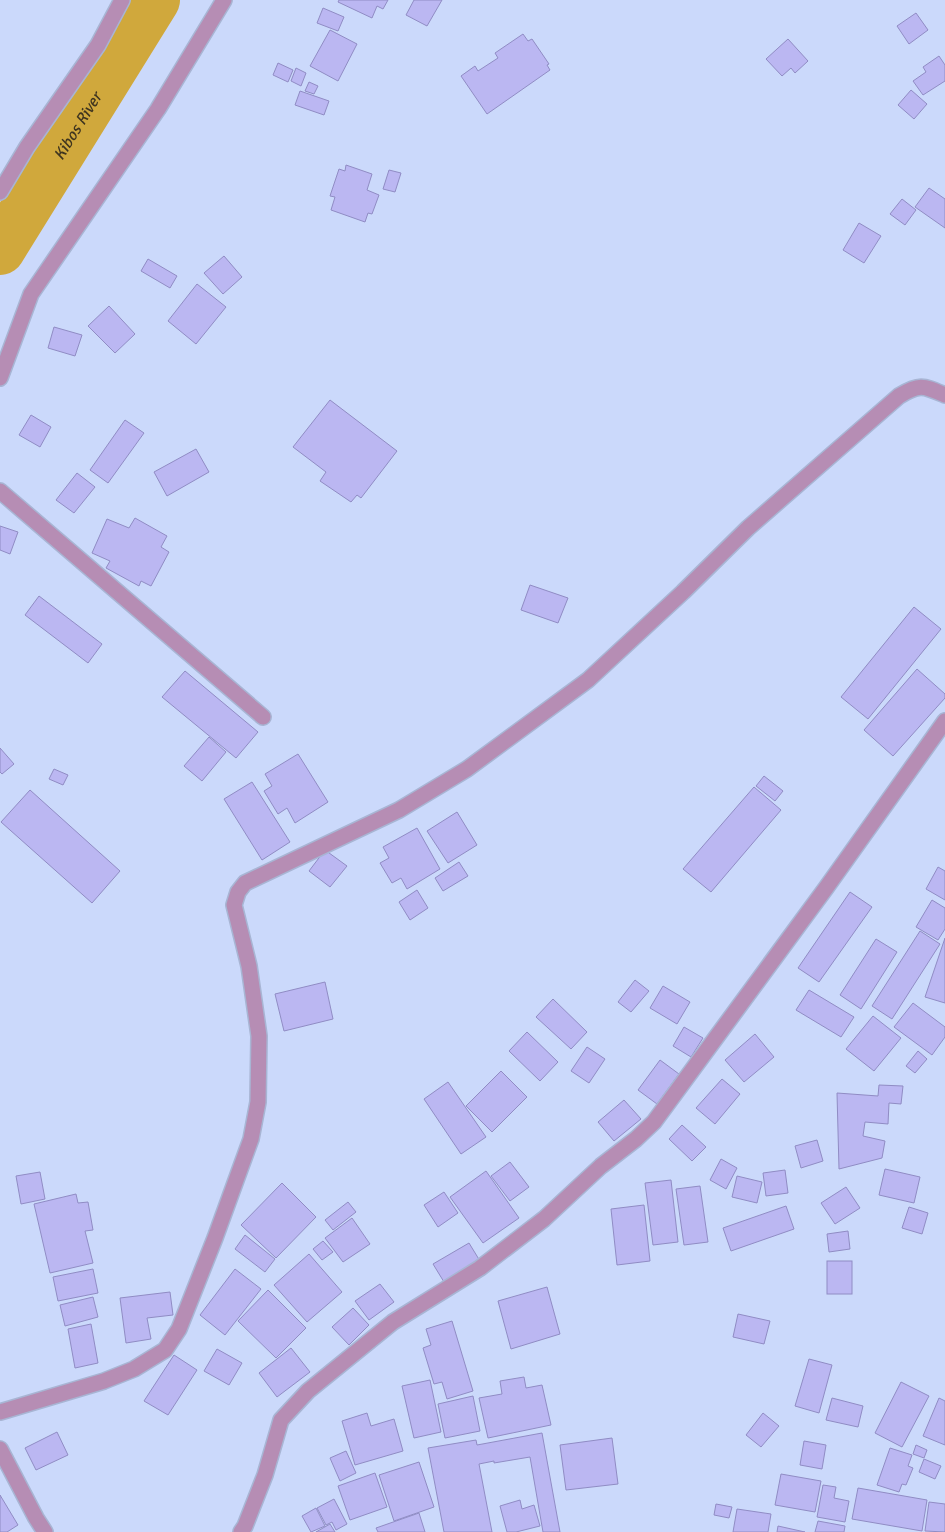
<svg xmlns="http://www.w3.org/2000/svg" width="945" height="1532" viewBox="0 0 945 1532" font-family="Signika,sans-serif">
	<style>
		.lines { fill: none; stroke-linecap: round; stroke-linejoin: round }
		.river { stroke: #d0a83c; stroke-width: 50 }
		.building { fill: #bbb7f2; stroke: #908cc4 }
		.minor-casing { stroke: #a8b5d4; stroke-width: 18 }
		.minor { stroke: #b68db4; stroke-width: 15 }
		.labels { text-anchor: middle; stroke-width: 4.5; stroke-linejoin: round; paint-order: stroke }
		.water-label { font-size: 16px; font-style: italic; fill: #3f351f; stroke: #fbfbfb }
	</style>
	<rect width="100%" height="100%" fill="#cbd9fb"/>
	<g class="lines">
		<!-- river -->
		<path class="river" id="s1" d="M0,250L155,0"/>
	</g>
	<!-- building -->
	<g class="building">
		<polygon points="339,0 388,0 383,9 377,6 372,18 338,2"/>
		<polygon points="414,0 442,0 427,26 406,15"/>
		<polygon points="323,8 344,17 338,31 317,23"/>
		<polygon points="916,13 928,30 909,44 897,26"/>
		<polygon points="330,30 357,44 338,81 310,66"/>
		<polygon points="523,34 528,41 532,39 549,64 547,65 550,70 487,114 461,76 475,66 478,71 498,58 495,53"/>
		<polygon points="788,39 808,61 795,73 791,68 782,76 766,59"/>
		<polygon points="939,56 945,65 945,81 923,95 913,81 926,72 923,67"/>
		<polygon points="278,63 293,70 288,82 273,75"/>
		<polygon points="296,68 306,73 301,86 291,81"/>
		<polygon points="309,82 318,86 314,94 305,91"/>
		<polygon points="911,90 927,104 914,119 898,105"/>
		<polygon points="300,91 329,101 324,115 295,105"/>
		<polygon points="346,165 372,174 367,190 379,195 372,214 368,213 365,222 331,210 335,197 330,196 339,169 345,171"/>
		<polygon points="389,170 401,173 395,192 383,189"/>
		<polygon points="929,188 945,199 945,228 915,207"/>
		<polygon points="902,199 916,210 905,225 890,214"/>
		<polygon points="859,223 881,236 864,263 843,250"/>
		<polygon points="224,256 242,277 223,294 204,273"/>
		<polygon points="148,259 177,276 170,288 141,271"/>
		<polygon points="197,284 226,307 196,344 168,321"/>
		<polygon points="109,306 135,334 115,353 88,326"/>
		<polygon points="54,327 82,335 75,356 48,348"/>
		<polygon points="330,400 397,451 361,498 357,495 351,502 320,481 326,472 293,447"/>
		<polygon points="31,415 51,427 40,447 19,435"/>
		<polygon points="125,420 144,433 108,483 90,470"/>
		<polygon points="196,449 209,472 167,496 154,472"/>
		<polygon points="77,473 95,487 74,513 56,500"/>
		<polygon points="135,518 167,536 161,547 169,552 151,586 141,581 139,586 106,568 110,561 92,553 107,519 129,528"/>
		<polygon points="0,526 18,532 10,554 0,550"/>
		<polygon points="530,585 568,598 558,623 521,610"/>
		<polygon points="39,596 102,644 88,663 25,615"/>
		<polygon points="914,607 941,629 868,719 841,697"/>
		<polygon points="917,669 945,694 945,698 893,756 864,730"/>
		<polygon points="185,671 258,732 236,758 162,697"/>
		<polygon points="209,737 226,752 202,781 184,766"/>
		<polygon points="0,748 14,764 2,774 0,772"/>
		<polygon points="298,754 328,802 295,823 287,808 278,814 264,791 272,786 265,774"/>
		<polygon points="54,769 68,775 63,785 49,779"/>
		<polygon points="764,776 783,791 775,801 756,786"/>
		<polygon points="252,782 290,842 262,860 224,799"/>
		<polygon points="754,787 781,810 711,892 683,869"/>
		<polygon points="30,790 120,871 92,903 1,822"/>
		<polygon points="457,812 477,845 448,863 427,831"/>
		<polygon points="417,828 440,869 407,889 401,878 392,883 380,863 389,858 383,847"/>
		<polygon points="325,850 347,866 330,887 309,871"/>
		<polygon points="459,862 468,876 443,891 435,878"/>
		<polygon points="938,867 945,871 945,900 926,889"/>
		<polygon points="417,890 428,908 410,920 399,902"/>
		<polygon points="850,892 872,907 819,982 798,968"/>
		<polygon points="932,900 945,908 945,929 938,940 916,927"/>
		<polygon points="920,931 940,944 892,1019 872,1006"/>
		<polygon points="945,938 945,1003 925,997"/>
		<polygon points="876,939 897,952 861,1009 840,995"/>
		<polygon points="635,980 649,991 631,1012 618,1002"/>
		<polygon points="325,982 333,1019 284,1031 275,994"/>
		<polygon points="663,986 690,1002 677,1024 650,1008"/>
		<polygon points="809,990 854,1017 841,1037 796,1010"/>
		<polygon points="553,999 587,1032 571,1049 536,1017"/>
		<polygon points="913,1003 945,1027 945,1037 932,1055 894,1027"/>
		<polygon points="873,1016 901,1038 874,1071 846,1049"/>
		<polygon points="684,1027 703,1038 691,1057 673,1046"/>
		<polygon points="527,1032 558,1062 540,1081 509,1051"/>
		<polygon points="755,1034 774,1057 744,1082 725,1060"/>
		<polygon points="587,1047 605,1059 589,1083 571,1071"/>
		<polygon points="918,1051 927,1059 915,1073 906,1066"/>
		<polygon points="660,1060 679,1074 657,1104 638,1090"/>
		<polygon points="501,1071 527,1097 492,1132 466,1106"/>
		<polygon points="722,1079 740,1094 715,1124 696,1108"/>
		<polygon points="448,1082 486,1137 461,1154 424,1099"/>
		<polygon points="879,1085 903,1086 901,1104 889,1103 888,1124 865,1122 863,1136 885,1141 882,1158 839,1169 837,1093 878,1096"/>
		<polygon points="624,1100 641,1119 614,1141 598,1122"/>
		<polygon points="682,1125 706,1147 692,1161 669,1139"/>
		<polygon points="817,1140 823,1161 801,1168 795,1146"/>
		<polygon points="721,1159 737,1168 726,1189 710,1180"/>
		<polygon points="510,1162 529,1187 510,1201 491,1176"/>
		<polygon points="885,1169 920,1177 914,1203 879,1195"/>
		<polygon points="785,1170 788,1193 766,1196 763,1173"/>
		<polygon points="486,1171 519,1218 483,1243 450,1197"/>
		<polygon points="40,1172 45,1199 21,1204 16,1176"/>
		<polygon points="737,1176 762,1182 757,1203 732,1197"/>
		<polygon points="671,1180 678,1242 653,1245 645,1183"/>
		<polygon points="282,1183 316,1217 276,1258 241,1225"/>
		<polygon points="700,1186 708,1242 684,1245 676,1189"/>
		<polygon points="846,1187 860,1208 835,1224 821,1203"/>
		<polygon points="444,1192 458,1213 438,1227 424,1205"/>
		<polygon points="76,1194 78,1203 88,1202 93,1230 85,1231 93,1263 50,1273 34,1204"/>
		<polygon points="348,1202 356,1212 333,1230 325,1220"/>
		<polygon points="644,1205 650,1261 617,1265 611,1209"/>
		<polygon points="786,1206 794,1229 731,1251 723,1228"/>
		<polygon points="909,1207 928,1213 922,1234 902,1228"/>
		<polygon points="352,1218 370,1244 343,1262 325,1238"/>
		<polygon points="848,1231 850,1249 829,1252 827,1234"/>
		<polygon points="245,1235 275,1259 265,1272 235,1249"/>
		<polygon points="323,1241 333,1252 322,1260 313,1249"/>
		<polygon points="469,1243 480,1261 444,1282 433,1264"/>
		<polygon points="309,1254 342,1292 307,1322 274,1285"/>
		<rect x="827" y="1261" width="25" height="33"/>
		<polygon points="93,1269 98,1293 58,1301 53,1277"/>
		<polygon points="235,1269 261,1289 225,1335 200,1315"/>
		<polygon points="380,1284 394,1302 369,1320 355,1301"/>
		<polygon points="547,1287 560,1334 511,1349 498,1301"/>
		<polygon points="268,1290 306,1328 276,1358 238,1321"/>
		<polygon points="170,1292 173,1315 147,1318 151,1339 126,1343 120,1298"/>
		<polygon points="93,1297 98,1317 65,1326 60,1305"/>
		<polygon points="353,1308 369,1325 349,1345 332,1327"/>
		<polygon points="738,1314 770,1321 764,1344 733,1337"/>
		<polygon points="452,1321 473,1391 447,1399 442,1382 434,1384 423,1348 431,1345 426,1329"/>
		<polygon points="91,1324 98,1363 75,1368 68,1329"/>
		<polygon points="291,1348 310,1372 277,1397 259,1373"/>
		<polygon points="217,1349 242,1363 229,1385 204,1371"/>
		<polygon points="174,1355 197,1370 168,1415 144,1401"/>
		<polygon points="809,1359 832,1365 819,1413 795,1406"/>
		<polygon points="524,1377 526,1388 542,1385 551,1425 488,1438 479,1398 502,1394 500,1381"/>
		<polygon points="430,1380 441,1432 414,1438 402,1386"/>
		<polygon points="901,1382 929,1396 902,1447 875,1433"/>
		<polygon points="473,1396 480,1431 445,1438 438,1404"/>
		<polygon points="832,1398 863,1406 858,1427 826,1420"/>
		<polygon points="939,1398 945,1401 945,1445 923,1436"/>
		<polygon points="367,1413 371,1426 394,1419 403,1451 355,1465 342,1421"/>
		<polygon points="763,1413 779,1426 761,1447 746,1435"/>
		<polygon points="57,1432 68,1455 36,1470 25,1448"/>
		<polygon points="542,1433 560,1532 543,1532 530,1457 494,1463 494,1461 479,1464 492,1532 444,1532 428,1448 476,1440 477,1445"/>
		<polygon points="612,1438 618,1484 566,1490 560,1445"/>
		<polygon points="804,1441 826,1445 822,1469 800,1465"/>
		<polygon points="916,1445 927,1450 924,1458 913,1454"/>
		<polygon points="890,1448 912,1455 908,1466 913,1468 906,1485 902,1484 899,1492 877,1485"/>
		<polygon points="346,1451 356,1473 340,1481 330,1458"/>
		<polygon points="924,1459 941,1466 935,1479 919,1472"/>
		<polygon points="419,1462 434,1507 394,1521 379,1475"/>
		<polygon points="375,1473 387,1507 350,1520 338,1486"/>
		<polygon points="781,1474 821,1481 815,1512 775,1505"/>
		<polygon points="823,1485 836,1487 834,1498 849,1501 845,1522 817,1517"/>
		<polygon points="858,1488 927,1500 922,1531 852,1519"/>
		<polygon points="0,1495 18,1525 7,1532 0,1532"/>
		<polygon points="334,1499 347,1524 336,1530 332,1522 326,1525 317,1508"/>
		<polygon points="520,1500 522,1509 534,1505 540,1526 516,1532 507,1532 500,1506"/>
		<polygon points="929,1502 945,1504 945,1532 925,1531"/>
		<polygon points="716,1504 732,1507 729,1518 714,1515"/>
		<polygon points="316,1508 325,1526 311,1532 302,1516"/>
		<polygon points="737,1509 771,1514 768,1532 733,1532"/>
		<polygon points="419,1513 425,1532 378,1532 376,1528"/>
		<polygon points="818,1521 845,1526 844,1532 815,1532"/>
		<polygon points="330,1524 335,1532 316,1532"/>
		<polygon points="778,1526 805,1532 777,1532"/>
	</g>
	<g class="lines">
		<!-- minor casing -->
		<g class="minor-casing">
			<g id="minor">
				<polyline points="0,192 27,147 98,45 122,0"/>
				<polyline points="0,378 31,294 158,109 224,0"/>
				<polyline points="0,491 263,717"/>
				<path d="M0,1412L104,1381L134,1369L165,1350L179,1329L215,1238L251,1139L258,1102L259,1036L249,966L234,905L238,892L245,883L399,810L467,769L588,680L683,592L748,528L899,396C920,383 924,386 945,395"/>
				<polyline points="0,1449 36,1518 45,1532"/>
				<polyline points="241,1532 245,1526 265,1475 281,1420 308,1391 393,1322 480,1268 544,1219 601,1166 636,1139 654,1122 826,888 945,721"/>
			</g>
		</g>
		<!-- minor -->
		<use href="#minor" class="minor"/>
	</g>
	<g class="labels">
		<!-- water labels -->
		<g class="water-label">
			<text dy="6" stroke="none"><textPath href="#s1" startOffset="146">Kibos River</textPath></text>
		</g>
	</g>
</svg>
